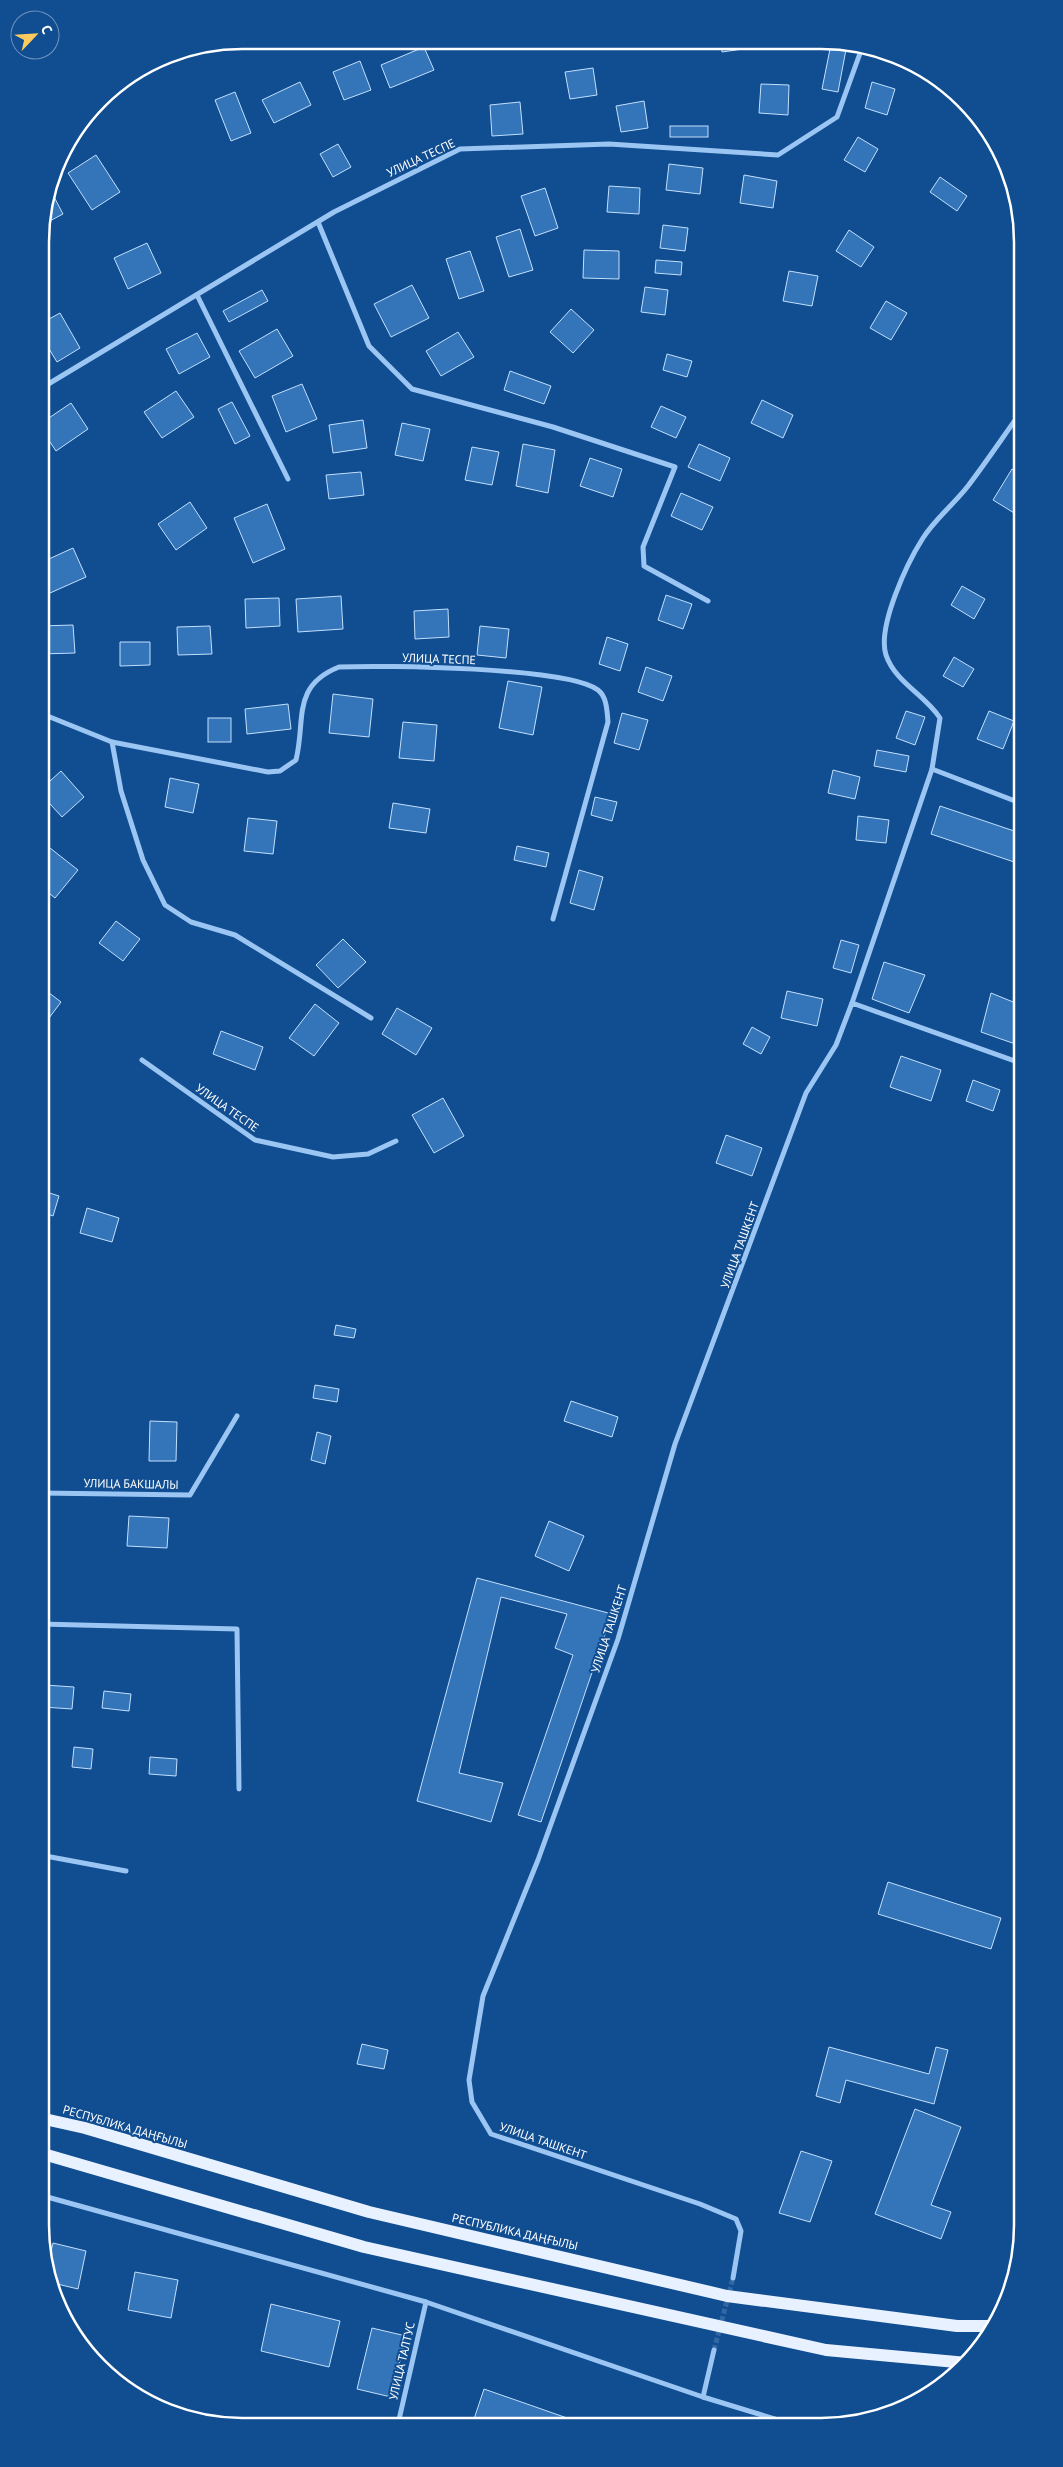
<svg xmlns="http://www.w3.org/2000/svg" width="1063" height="2467" viewBox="0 0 1063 2467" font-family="'PT Sans',sans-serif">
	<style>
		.building { fill: #3474b8; stroke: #c2e0fd }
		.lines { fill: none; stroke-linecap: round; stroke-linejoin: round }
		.minor-tunnel { stroke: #3468a2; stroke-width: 5; stroke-dasharray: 5 2.5; stroke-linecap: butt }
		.minor { stroke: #9bc6f3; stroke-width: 5 }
		.primary { stroke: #e7f1ff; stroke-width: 12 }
		.labels { text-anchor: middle; stroke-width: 4; stroke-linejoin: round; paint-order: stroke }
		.street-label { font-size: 12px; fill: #fff; stroke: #104d91 }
		.rim { fill: none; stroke: #fff; stroke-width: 2.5 }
	</style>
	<rect width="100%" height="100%" fill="#104d91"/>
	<!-- building -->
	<g class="building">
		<polygon points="721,43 749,43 750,48 722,52"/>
		<polygon points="831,44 847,44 838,92 822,89"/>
		<polygon points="424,47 434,70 390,88 381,65"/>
		<polygon points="360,61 371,90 344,100 333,72"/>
		<polygon points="593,68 597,95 570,99 565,72"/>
		<polygon points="300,82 311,105 274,123 262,100"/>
		<polygon points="872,82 895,89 887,115 865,108"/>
		<polygon points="761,84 789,85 788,115 759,113"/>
		<polygon points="235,92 251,133 231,141 215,100"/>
		<polygon points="644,101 648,128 621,132 616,106"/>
		<polygon points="520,102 523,134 492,136 490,105"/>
		<rect x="670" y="126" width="38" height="11"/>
		<polygon points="858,137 878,149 865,172 844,160"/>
		<polygon points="338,144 351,167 333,177 320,154"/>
		<polygon points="96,155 120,192 92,210 68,173"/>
		<polygon points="669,164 703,168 700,194 666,190"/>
		<polygon points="744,175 777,181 773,208 740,203"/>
		<polygon points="940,177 967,196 957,211 930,192"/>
		<polygon points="609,186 640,188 639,214 607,212"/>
		<polygon points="545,188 558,228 535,236 521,196"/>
		<polygon points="51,191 63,214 42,225 42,224"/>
		<polygon points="663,225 688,228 685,251 660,248"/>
		<polygon points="520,229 533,270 509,277 496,237"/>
		<polygon points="849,230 874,247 861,267 836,251"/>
		<polygon points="147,243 161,273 128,289 114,258"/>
		<polygon points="584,250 619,251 619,279 583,278"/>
		<polygon points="470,251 484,291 459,299 446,259"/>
		<polygon points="656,260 682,262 681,275 655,273"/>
		<polygon points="789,271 818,276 812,306 783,301"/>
		<polygon points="412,285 429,318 391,337 374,304"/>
		<polygon points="645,287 668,290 665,315 641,312"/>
		<polygon points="262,290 268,301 229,322 223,311"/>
		<polygon points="886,301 907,313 891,340 870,328"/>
		<polygon points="571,309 594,330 573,353 550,332"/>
		<polygon points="60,313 80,348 57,362 40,334 40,324"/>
		<polygon points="277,329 293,356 255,378 239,351"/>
		<polygon points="458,332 474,357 441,376 426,351"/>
		<polygon points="197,333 210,357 179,374 166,349"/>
		<polygon points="667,354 692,361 687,377 663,370"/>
		<polygon points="510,371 551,386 544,404 504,390"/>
		<polygon points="302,384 317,419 286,432 272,396"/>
		<polygon points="176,391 194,417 162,438 144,412"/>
		<polygon points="762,400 793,415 783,438 751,423"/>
		<polygon points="232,402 250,436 235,444 218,409"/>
		<polygon points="71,403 88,429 56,451 40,427 40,424"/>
		<polygon points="661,406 686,417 676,438 651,427"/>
		<polygon points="363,420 367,448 333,453 329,425"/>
		<polygon points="402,423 430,429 423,461 395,455"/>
		<polygon points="523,444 555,450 548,493 516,486"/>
		<polygon points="699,444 730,458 720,481 688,467"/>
		<polygon points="472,447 499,452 492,485 465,480"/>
		<polygon points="590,458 622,469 613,497 580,486"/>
		<polygon points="1012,469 1023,476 1023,509 1019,516 993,500"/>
		<polygon points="361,472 364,495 329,499 326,475"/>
		<polygon points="681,493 713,507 702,530 671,516"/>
		<polygon points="190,502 207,528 176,550 158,524"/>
		<polygon points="267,504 285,549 253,563 234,518"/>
		<polygon points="73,548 86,577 50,593 40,572 40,563"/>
		<polygon points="962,586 985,599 974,619 951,605"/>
		<polygon points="666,595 692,604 683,629 658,620"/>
		<polygon points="341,596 343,629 298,632 296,599"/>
		<polygon points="279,598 280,626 246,628 245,599"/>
		<polygon points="448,609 449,637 415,639 414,611"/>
		<polygon points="73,625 75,653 40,654 40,626"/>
		<polygon points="210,626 212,654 178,655 177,627"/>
		<polygon points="480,626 509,629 506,658 477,655"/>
		<polygon points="607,637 628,644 620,671 599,664"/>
		<polygon points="120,642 150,642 150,665 120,666"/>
		<polygon points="954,657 974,669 963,687 943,676"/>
		<polygon points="646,667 672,676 663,701 638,692"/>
		<polygon points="508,681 542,687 533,735 499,728"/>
		<polygon points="333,694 373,699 369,737 329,733"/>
		<polygon points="288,704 291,729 247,734 245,709"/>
		<polygon points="906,711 925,717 915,745 896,738"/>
		<polygon points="989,711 1014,721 1003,749 977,739"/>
		<polygon points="622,713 648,720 639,750 614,743"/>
		<rect x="208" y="718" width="23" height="24"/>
		<polygon points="403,722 437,725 434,761 399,758"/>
		<polygon points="877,750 909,756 906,772 874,766"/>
		<polygon points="833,770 860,777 855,799 828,793"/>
		<polygon points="61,771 84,797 62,817 40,793 40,790"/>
		<polygon points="170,778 199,784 193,813 165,807"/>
		<polygon points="595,797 617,802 612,821 591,815"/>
		<polygon points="393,803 430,809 426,833 389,828"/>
		<polygon points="940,806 1023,834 1023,865 931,834"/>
		<polygon points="858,816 889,820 886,843 856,840"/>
		<polygon points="248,818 277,821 273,854 244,851"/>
		<polygon points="517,846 549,853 546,867 514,860"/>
		<polygon points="50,848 78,870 55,898 40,886 40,860"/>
		<polygon points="579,870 603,877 594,910 570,903"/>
		<polygon points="116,921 140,939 123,961 99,943"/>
		<polygon points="343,939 366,962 338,988 316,965"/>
		<polygon points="841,940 859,945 851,973 833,968"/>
		<polygon points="884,962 925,975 909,1013 872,999"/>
		<polygon points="40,986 61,1002 40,1030"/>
		<polygon points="787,991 823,999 817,1026 781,1018"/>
		<polygon points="991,993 1023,1006 1021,1046 981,1032"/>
		<polygon points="315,1004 339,1023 314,1056 289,1038"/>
		<polygon points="397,1008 432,1028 416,1055 382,1034"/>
		<polygon points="752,1027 770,1037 761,1054 743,1044"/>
		<polygon points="221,1031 263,1047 255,1070 213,1054"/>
		<polygon points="901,1056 941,1070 931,1101 890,1087"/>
		<polygon points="973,1080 1000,1090 993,1111 966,1101"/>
		<polygon points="443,1098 464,1136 434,1153 412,1115"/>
		<polygon points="1023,1107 1023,1130 1016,1127"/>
		<polygon points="726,1135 762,1148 752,1176 716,1163"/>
		<polygon points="40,1190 59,1196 53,1216 40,1211"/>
		<polygon points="87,1208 119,1218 112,1242 80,1233"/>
		<polygon points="336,1325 356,1329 354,1338 334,1335"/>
		<polygon points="315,1385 339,1389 337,1402 313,1398"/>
		<polygon points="571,1401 618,1417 612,1437 564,1421"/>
		<polygon points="150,1421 177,1422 176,1461 149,1461"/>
		<polygon points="317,1432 331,1436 325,1464 311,1460"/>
		<polygon points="129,1516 169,1518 167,1548 127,1546"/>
		<polygon points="549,1521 584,1536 569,1571 535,1556"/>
		<polygon points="477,1578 612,1614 541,1822 518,1815 573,1655 555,1648 567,1614 501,1597 459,1773 503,1783 491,1822 417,1801"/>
		<polygon points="45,1685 74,1687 72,1709 43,1707"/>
		<polygon points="104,1691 131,1694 129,1711 102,1708"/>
		<polygon points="74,1747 93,1749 91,1769 72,1767"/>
		<polygon points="150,1757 177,1759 176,1776 149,1774"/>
		<polygon points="888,1882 1001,1918 991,1949 878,1914"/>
		<polygon points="362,2044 388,2050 384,2069 357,2064"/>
		<polygon points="829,2047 929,2074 936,2047 948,2050 934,2104 846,2080 840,2103 816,2096"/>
		<polygon points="1023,2073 1023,2100 1014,2098"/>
		<polygon points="915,2109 961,2127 931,2205 951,2212 941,2239 875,2214"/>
		<polygon points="801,2151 832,2161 810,2222 779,2213"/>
		<polygon points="53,2243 86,2251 78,2289 49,2282 46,2272"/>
		<polygon points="135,2272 178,2280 171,2318 128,2310"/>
		<polygon points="271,2304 340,2321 329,2367 261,2351"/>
		<polygon points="372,2328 406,2336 391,2397 357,2389"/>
		<polygon points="484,2389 590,2426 472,2425"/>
	</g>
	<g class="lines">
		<!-- minor-tunnel -->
		<polyline class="minor-tunnel" points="714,2350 733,2278"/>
		<!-- minor -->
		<g class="minor">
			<polyline points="318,222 369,346 412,389 553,427 675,467 643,547 644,566 708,601"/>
			<polyline points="197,295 288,479"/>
			<polyline points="40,389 334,212 460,149 609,144 778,155 837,117 863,45"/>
			<path d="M40,713L112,742L268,772L280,771L296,760C306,720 291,686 339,667C383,665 568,667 598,690C607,697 607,711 608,722L553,919"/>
			<polyline points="112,742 121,791 143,860 165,905 191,922 235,935 371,1018"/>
			<polyline points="932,769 1023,804"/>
			<path d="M852,1003L932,769L940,718C925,695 895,682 886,655C877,627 907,563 923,538C935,519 954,504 968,486C987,461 1005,434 1023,409"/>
			<polyline points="142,1060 255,1140 333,1157 368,1154 396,1141"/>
			<polyline points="40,1493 190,1495 237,1416"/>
			<polyline points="40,1624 237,1629 239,1789"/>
			<polyline points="40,1855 126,1871"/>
			<polyline points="40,2195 426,2302 703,2397 801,2427"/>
			<polyline points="733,2278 741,2231 736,2219 700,2204 491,2134 472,2102 469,2080 483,1996 538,1860 618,1639 675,1444 806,1093 836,1045 852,1003 1023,1064"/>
			<polyline points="703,2397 714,2350"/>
			<polyline points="398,2424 426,2302"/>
		</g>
		<!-- primary -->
		<g class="primary">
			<polyline points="40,2118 85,2128 369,2212 727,2296 957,2326 993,2326"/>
			<polyline points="40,2153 364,2247 826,2350 967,2363"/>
		</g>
	</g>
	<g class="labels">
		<!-- street labels -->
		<g class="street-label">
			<text transform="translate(421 158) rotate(-25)" y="4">УЛИЦА ТЕСПЕ</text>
			<text transform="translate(439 659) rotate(2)" y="4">УЛИЦА ТЕСПЕ</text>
			<text transform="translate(227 1108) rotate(35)" y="4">УЛИЦА ТЕСПЕ</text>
			<text transform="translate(740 1245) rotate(-70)" y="4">УЛИЦА ТАШКЕНТ</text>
			<text transform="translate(131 1484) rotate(1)" y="4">УЛИЦА БАКШАЛЫ</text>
			<text transform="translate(609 1629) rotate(-72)" y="4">УЛИЦА ТАШКЕНТ</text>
			<text transform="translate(125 2127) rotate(16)" y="4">РЕСПУБЛИКА ДАҢҒЫЛЫ</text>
			<text transform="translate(543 2141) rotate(19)" y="4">УЛИЦА ТАШКЕНТ</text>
			<text transform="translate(515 2232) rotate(13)" y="4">РЕСПУБЛИКА ДАҢҒЫЛЫ</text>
			<text transform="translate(402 2361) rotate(-77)" y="4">УЛИЦА ТАЛТУС</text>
		</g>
	</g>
	<!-- crop -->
	<path d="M0 0H1063V2467H0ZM242 49H821A193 193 0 0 1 1014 242V2225A193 193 0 0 1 821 2418H242A193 193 0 0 1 49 2225V242A193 193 0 0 1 242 49Z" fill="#104d91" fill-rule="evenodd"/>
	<path class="rim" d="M242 49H821A193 193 0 0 1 1014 242V2225A193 193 0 0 1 821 2418H242A193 193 0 0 1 49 2225V242A193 193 0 0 1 242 49Z"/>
	<!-- north arrow -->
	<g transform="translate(35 35) rotate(65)"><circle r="24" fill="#104d91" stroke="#7094bd"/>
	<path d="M0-4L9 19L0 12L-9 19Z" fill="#ffca5d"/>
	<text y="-8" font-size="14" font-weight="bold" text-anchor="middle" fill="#ffffff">С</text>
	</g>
</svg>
